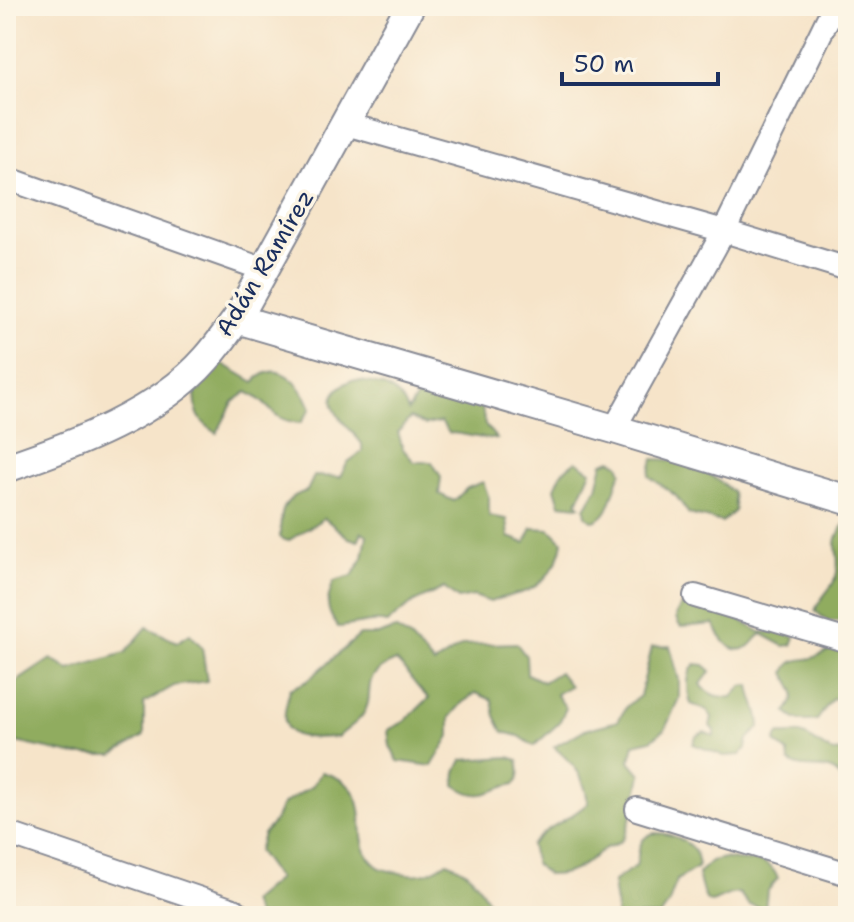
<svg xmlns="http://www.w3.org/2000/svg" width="854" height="922" viewBox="0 0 854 922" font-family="'Shantell Sans',sans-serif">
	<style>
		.forest { fill: #90ac5e; stroke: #566e5e; stroke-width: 2 }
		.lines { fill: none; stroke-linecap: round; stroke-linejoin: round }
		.minor-casing { stroke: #888a94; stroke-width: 26 }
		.tertiary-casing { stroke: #888a94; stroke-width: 32 }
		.minor { stroke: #fff; stroke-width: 22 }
		.tertiary { stroke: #fff; stroke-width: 28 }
		.labels { text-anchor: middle; stroke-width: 7; stroke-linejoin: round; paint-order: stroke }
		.street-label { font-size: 24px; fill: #1b2f5e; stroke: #fcf5e5 }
	</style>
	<rect width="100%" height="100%" fill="#fcf5e5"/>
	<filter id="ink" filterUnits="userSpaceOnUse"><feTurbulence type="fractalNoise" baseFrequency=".0125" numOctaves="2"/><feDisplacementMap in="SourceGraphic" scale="16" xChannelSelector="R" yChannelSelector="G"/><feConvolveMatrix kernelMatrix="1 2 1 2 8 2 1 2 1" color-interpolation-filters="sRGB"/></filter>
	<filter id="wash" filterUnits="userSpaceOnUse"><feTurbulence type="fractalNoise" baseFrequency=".006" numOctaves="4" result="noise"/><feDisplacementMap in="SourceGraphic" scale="32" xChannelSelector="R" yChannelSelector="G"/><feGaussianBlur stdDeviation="1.8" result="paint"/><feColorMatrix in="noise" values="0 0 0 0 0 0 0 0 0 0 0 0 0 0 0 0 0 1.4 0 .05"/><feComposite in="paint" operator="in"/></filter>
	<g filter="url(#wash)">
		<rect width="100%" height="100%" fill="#f6e4c9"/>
		<!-- forest -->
		<g class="forest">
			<path d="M207,364H223L254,382C278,356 302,385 311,408L301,423C268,420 273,404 247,392L233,402L217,433C188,416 199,403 193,376Z"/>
			<path d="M352,380C375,382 399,386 408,411L416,398L431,391C449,399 465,398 482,408L485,425L497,439C480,440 466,433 449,433L441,422L425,425L410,418L398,432L403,449L414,462H432L441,477L439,494L454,501L467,488L483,482L489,498V516L507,519L509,537L525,543L532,528L550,529L563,542C560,563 543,587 521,593C509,596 501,597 490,602L474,596L458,599L444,588L414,602L387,623C369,619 356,626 338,627C325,610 326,600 334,581L352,576L363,558L367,535L362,532L358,541L349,538L324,518L288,541L280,538C280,514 281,498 307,491L314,476L340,477L348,462L362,452V444C346,421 310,400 352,380Z"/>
			<path d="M653,459C684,459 712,472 733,493L735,511L722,522L689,514L676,496L649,476Z"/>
			<path d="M611,460L619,464L622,472C612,487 613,517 593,521L586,516L585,508L597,488L603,463Z"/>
			<polygon points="576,461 591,471 577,502 580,506 560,504 555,488 562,472"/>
			<path d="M845,523L848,524V569L846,574L848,577V618L846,621H828L815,611C820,596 835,587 837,572C841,548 828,548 845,523Z"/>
			<path d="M700,602L729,614L760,632H788L795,637L792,645L784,646L762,634C756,637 754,644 748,647C731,657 719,636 714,624L681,627C674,619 675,613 682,605Z"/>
			<polygon points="147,627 177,642 190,634 202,647 207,681 174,686 144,703 144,736 113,755 76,755 6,740 6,683 13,684 51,659 69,670 125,653"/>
			<path d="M395,629L410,638L434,664L463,645L516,643L526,656L527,674L543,682L559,672L570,686L556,694L566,708L559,723L534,746L519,736L503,732L495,716L492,700L476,693L462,703L450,717V736L432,766L398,761L390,746L388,730L404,722L429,698C414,687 410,673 396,661C354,678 379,692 362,716C356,724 345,730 338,737C323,737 289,743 285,722C283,712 288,698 290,689L306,682L360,635H378Z"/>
			<path d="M670,646L679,680V698L665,729L651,740L634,744L630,761L641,774C639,786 628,835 621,841C617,845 609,846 604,849C583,865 575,875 548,875L535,864L531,845C546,826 570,820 588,803C584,775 576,766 554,747L584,730L618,721L627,706L640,696L652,647Z"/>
			<path d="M837,647H848V696L832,699L817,720C804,722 796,722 786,712C800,696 794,690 785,673C790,658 798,661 812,658C821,656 828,650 837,647Z"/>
			<path d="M695,664L704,665L711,671L701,684C707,695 720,698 732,697L742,686L750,685C752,702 760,711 760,727L748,739L746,748L740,755L724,756L693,744L696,736L704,732L714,736L715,732L710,726L712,717L707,710L691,704C687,690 685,675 695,664Z"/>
			<path d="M779,734C785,735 794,733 800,734C819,738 830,762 848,747V804C843,796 846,787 841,779C832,760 803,774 789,761L788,753L775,742Z"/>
			<path d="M509,757L518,760C520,768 521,778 515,784C488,789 483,804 455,785L456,772L462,760Z"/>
			<path d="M322,772C386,790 343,840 377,866C383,871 393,871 400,873C420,877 431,873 447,862C482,875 478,893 500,916H257L251,902L278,879L258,851L263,834L275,821L282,805L312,786Z"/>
			<path d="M655,833C674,833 701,845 698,867L677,880L668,905L660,916H616C619,906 612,894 614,881L636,866C640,851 637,837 655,833Z"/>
			<path d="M724,858C744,864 767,853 778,878L767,892L765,909L749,905L739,893C712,894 708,922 698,873L711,861Z"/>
		</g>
	</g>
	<g filter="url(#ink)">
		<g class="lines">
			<!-- minor casing -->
			<g class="minor-casing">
				<g id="minor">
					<polyline points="346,124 724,231 848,269"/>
					<polyline points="6,178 265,270"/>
					<polyline points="614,429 724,231 834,6"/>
					<polyline points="695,596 848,641"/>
					<polyline points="637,809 848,874"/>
					<polyline points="6,833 236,911 235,916"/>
				</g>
			</g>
			<!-- tertiary casing -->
			<g class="tertiary-casing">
				<g id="tertiary">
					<polyline points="237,319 614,429 848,500"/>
					<path d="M6,468C72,446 159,413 206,359C217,347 227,332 237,319L410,6"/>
				</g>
			</g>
			<!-- minor -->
			<use href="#minor" class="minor"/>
			<!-- tertiary -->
			<use href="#tertiary" class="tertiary"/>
		</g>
	</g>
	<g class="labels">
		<!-- street labels -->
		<g class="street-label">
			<text transform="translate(265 263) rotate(-59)" y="8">Adán Ramírez</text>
		</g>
	</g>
	<!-- margin -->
	<rect width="854" height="922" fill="none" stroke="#fcf5e5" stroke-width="32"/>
	<!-- scale -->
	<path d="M562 72v12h156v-12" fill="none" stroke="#1b2f5e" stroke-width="4"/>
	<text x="574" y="72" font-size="24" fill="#1b2f5e" stroke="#fcf5e5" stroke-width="6" paint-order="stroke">50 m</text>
</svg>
